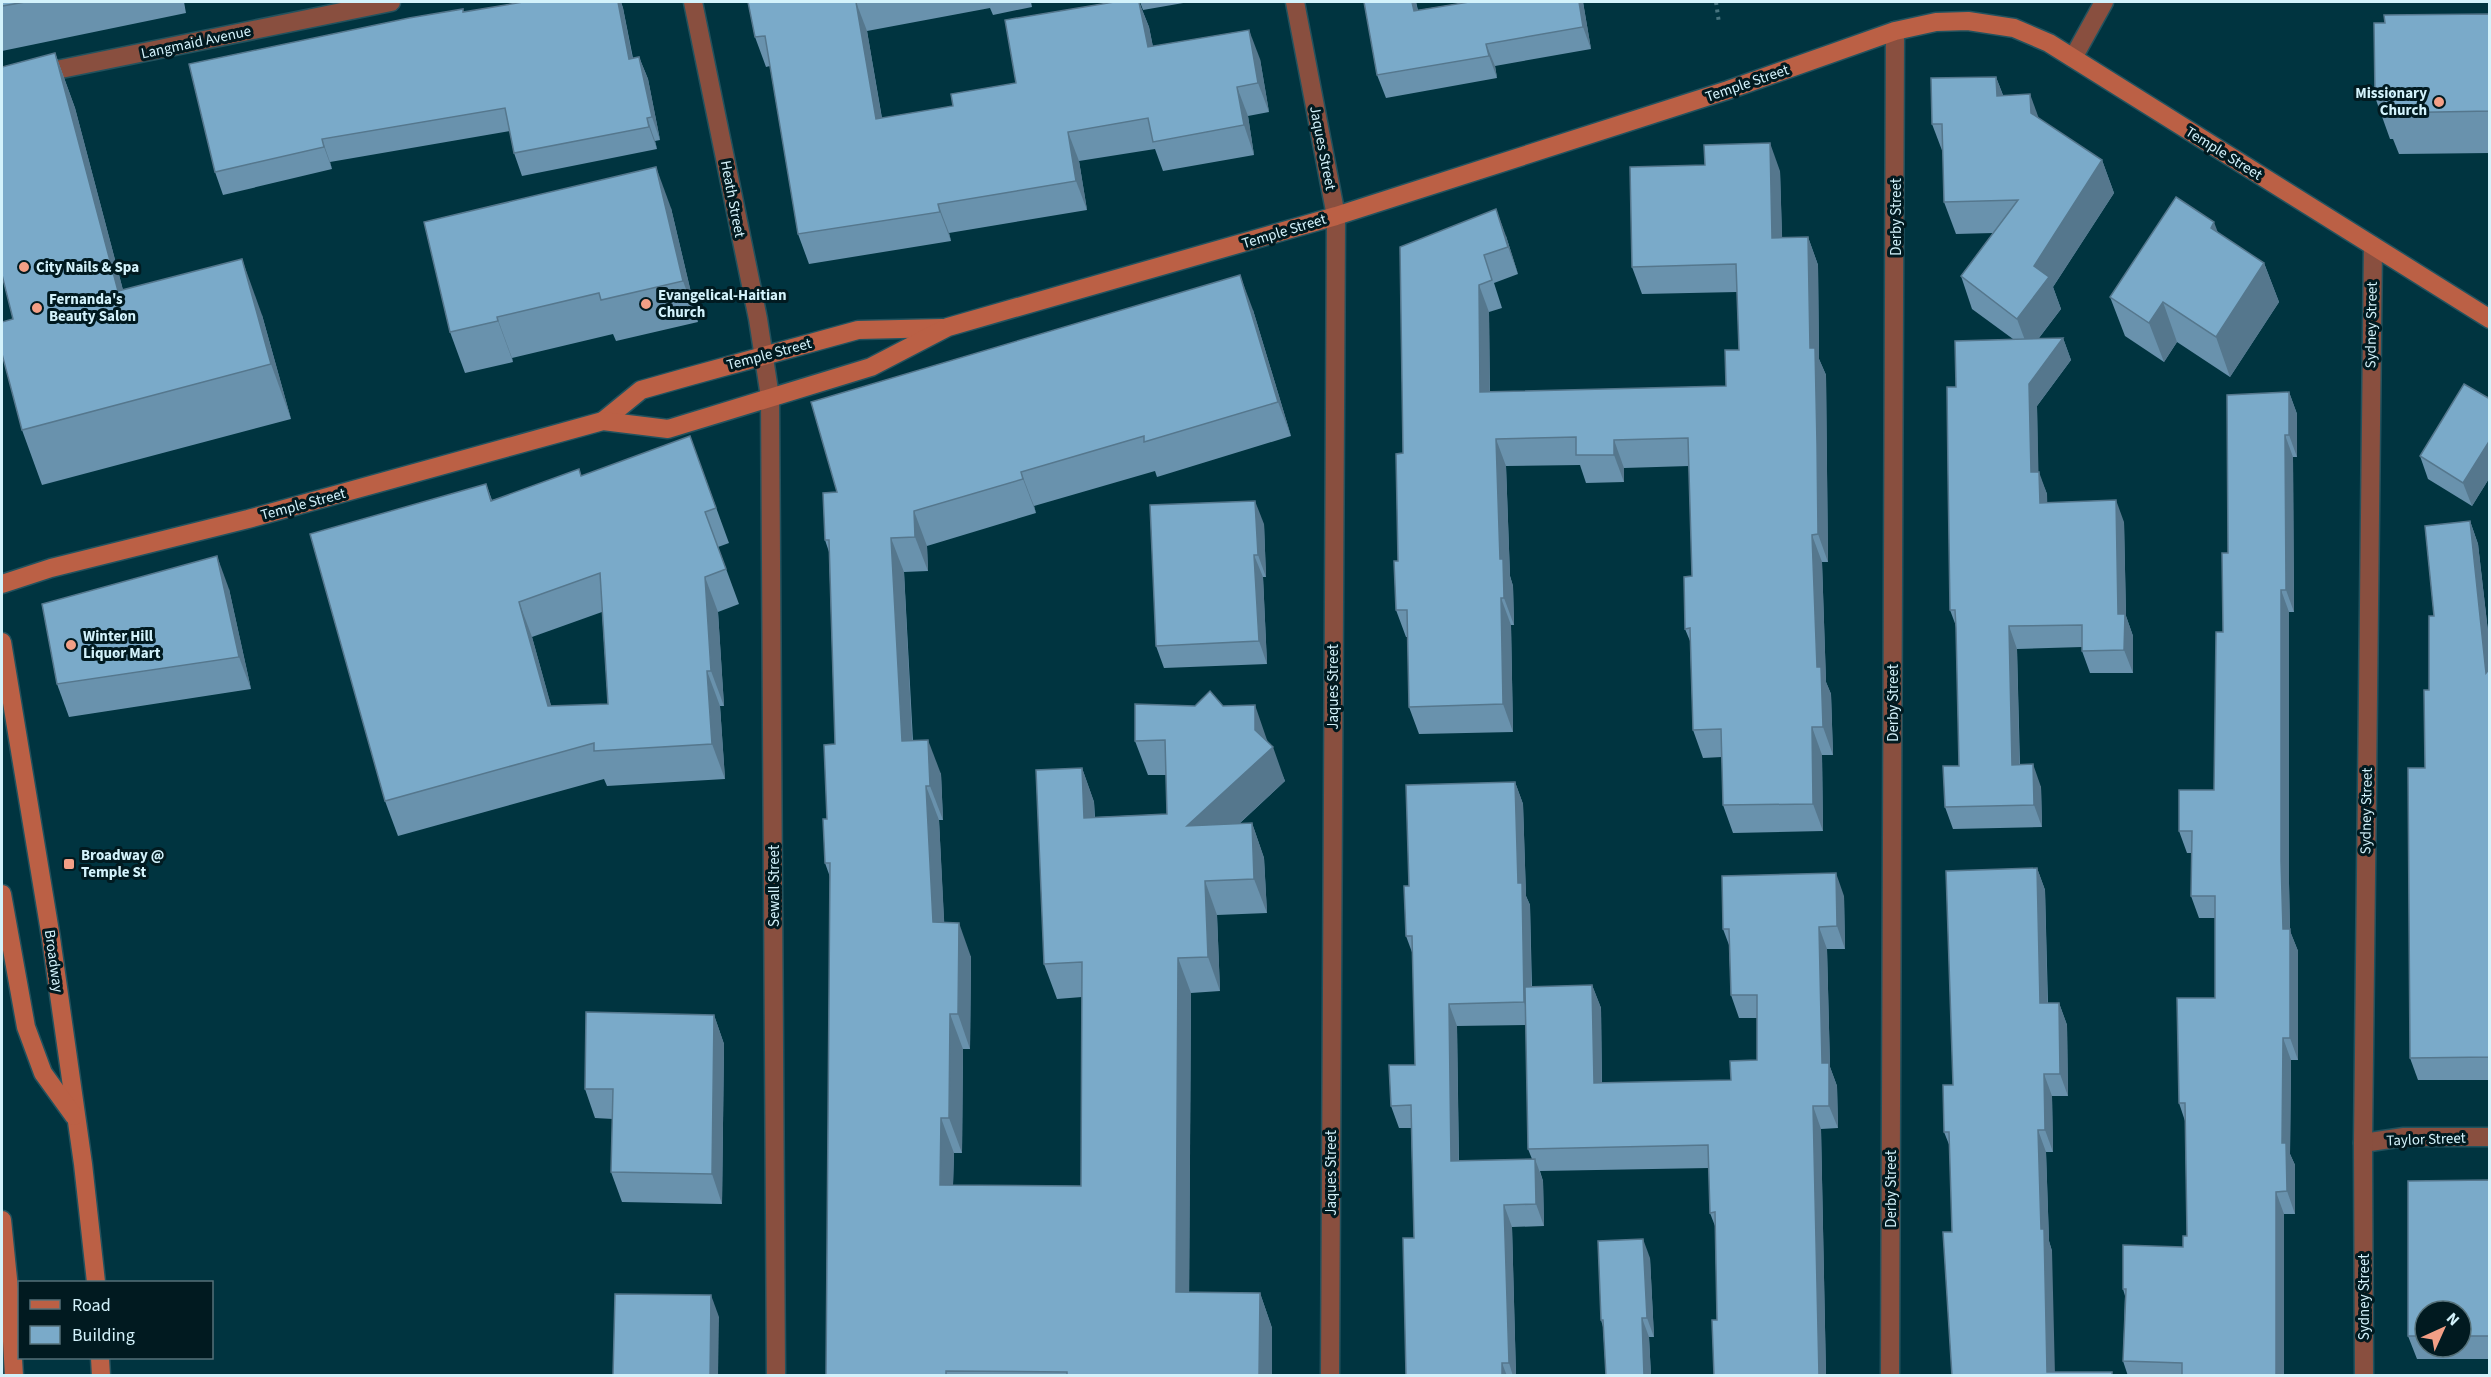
<svg xmlns="http://www.w3.org/2000/svg" width="2491" height="1377" viewBox="0 0 2491 1377" font-family="'Source Sans 3',sans-serif">
	<style>
		.lines { fill: none; stroke-linecap: round; stroke-linejoin: round }
		.street-casing { stroke: #22525e; stroke-width: 21 }
		.secondary-casing { stroke: #22525e; stroke-width: 21 }
		.path { stroke: #47747f; stroke-width: 4; stroke-dasharray: 3 4.5; stroke-linecap: butt }
		.street { stroke: #894f3f; stroke-width: 18 }
		.secondary { stroke: #bb6045; stroke-width: 18 }
		.wall { fill: #6992ad; fill-rule: evenodd }
		.shaded-wall { fill: #55778d }
		.building { fill: #7aaac9; stroke: #55778d; stroke-width: 1.5; fill-rule: evenodd }
		.poi-dot { fill: #f39f86; stroke: #011a20; stroke-width: 2 }
		.labels { text-anchor: middle; stroke-width: 6; stroke-linejoin: round; paint-order: stroke }
		.street-label { font-size: 15px; fill: #d3f2fb; stroke: #011a20 }
		.poi-label { font-size: 15px; font-weight: bold; fill: #d3f2fb; stroke: #011a20; text-anchor: start }
	</style>
	<rect width="100%" height="100%" fill="#003440"/>
	<g class="lines">
		<!-- street casing -->
		<g class="street-casing">
			<g id="street">
				<polyline points="693,2 758,319 770,397 776,1376"/>
				<polyline points="1295,2 1336,216 1330,1376"/>
				<polyline points="2073,58 2104,2"/>
				<polyline points="2,81 391,2"/>
				<polyline points="2363,1143 2404,1137 2490,1137"/>
				<polyline points="1890,1376 1895,31"/>
				<polyline points="2364,1376 2363,1143 2373,246"/>
			</g>
		</g>
		<!-- secondary casing -->
		<g class="secondary-casing">
			<g id="secondary">
				<polyline points="603,421 641,390 687,377 858,330 943,328"/>
				<polyline points="2,584 51,568 248,519 603,421 668,429 871,367 948,327 1336,216 1728,90 1895,31 1936,22 1968,21 2014,28 2049,43 2490,319"/>
				<polyline points="2,642 51,938 83,1164 96,1282"/>
				<polyline points="2,894 26,1027 43,1073 74,1116"/>
				<polyline points="2,1220 9,1289 14,1376"/>
				<polyline points="100,1358 101,1376"/>
			</g>
		</g>
		<!-- path -->
		<polyline class="path" points="1716,2 1719,23"/>
		<!-- street -->
		<use href="#street" class="street"/>
		<!-- secondary -->
		<use href="#secondary" class="secondary"/>
	</g>
	<!-- wall -->
	<g class="wall">
		<polygon points="2,2 184,2 186,13 2,51"/>
		<polygon points="523,2 621,2 623,8 633,58 639,57 648,79 660,140 655,141 657,149 522,176 514,153 510,131 330,162 332,169 223,195 215,172 464,12"/>
		<polygon points="748,2 1031,2 1032,7 993,15 990,8 867,31 882,118 953,106 1016,83 1114,2 1139,2 1149,27 1153,47 1260,59 1269,112 1248,116 1254,155 1163,171 1155,149 1079,161 1087,210 949,233 951,241 809,264 798,234 770,66 766,67 755,37"/>
		<polygon points="1140,2 1189,2 1143,10"/>
		<polygon points="1416,2 1418,10 1469,2 1583,2 1591,49 1495,66 1497,78 1386,98 1377,75"/>
		<rect x="2207" y="2" width="69" height="1"/>
		<polygon points="2490,14 2490,153 2399,154 2393,139 2390,139 2375,97 2385,23"/>
		<polygon points="55,53 75,108 123,290 262,315 291,419 42,485 22,430 13,319"/>
		<polygon points="1996,77 2003,95 2102,160 2114,193 2053,287 2061,309 2039,338 2063,338 2071,360 2037,406 2038,472 2047,494 2047,502 2124,522 2126,616 2133,636 2133,673 2090,673 2082,651 2082,647 2017,649 2020,765 2041,787 2042,827 1953,829 1945,807 1959,766 1956,626 1950,610 1956,387 2013,339 1972,309 1961,276 1993,233 1956,234 1944,202 1943,153 1932,124"/>
		<polygon points="1780,171 1782,238 1808,237 1818,265 1819,359 1826,375 1827,471 1828,562 1822,562 1826,682 1831,694 1833,755 1822,755 1823,831 1733,833 1723,805 1722,757 1703,758 1693,730 1690,641 1685,629 1692,576 1689,466 1624,468 1624,482 1586,483 1580,465 1506,466 1510,576 1513,586 1514,625 1511,625 1513,732 1419,734 1409,707 1408,637 1406,637 1396,610 1403,453 1400,247 1506,236 1518,274 1494,283 1502,308 1489,312 1490,392 1726,386 1739,350 1737,292 1642,294 1632,267"/>
		<polygon points="671,208 698,322 616,341 613,334 512,358 513,362 465,373 450,332"/>
		<polygon points="2218,233 2264,263 2279,302 2230,377 2177,342 2164,362 2125,336 2110,297"/>
		<polygon points="1253,310 1291,436 1157,477 1155,471 1034,506 1036,513 927,546 928,571 904,572 913,741 941,774 943,820 939,820 944,922 971,957 970,1049 963,1049 962,1153 954,1153 953,1185 1081,1186 1082,997 1057,999 1044,964 1082,768 1094,802 1095,817 1167,814 1166,775 1148,775 1135,741 1223,706 1267,740 1285,781 1239,824 1252,823 1264,858 1267,913 1217,915 1220,991 1191,993 1189,1292 1260,1293 1272,1328 1272,1376 826,1376 830,877 825,863 827,819 835,744 829,552 825,540 837,492"/>
		<polygon points="2289,392 2297,414 2297,457 2293,457 2294,612 2289,612 2289,883 2290,931 2298,951 2298,1060 2291,1060 2290,1154 2295,1165 2295,1214 2284,1214 2284,1376 2128,1376 2123,1361 2125,1296 2123,1289 2183,1247 2187,1236 2185,1121 2179,1103 2215,998 2215,918 2199,918 2191,896 2191,853 2187,853 2179,831 2214,790 2228,553"/>
		<polygon points="2490,399 2490,477 2472,506 2428,479 2420,456"/>
		<path d="M690,436L729,543L718,547L739,604L718,612L724,706H720L725,779L607,786L604,779L398,836L385,801L486,484L492,500L581,476ZM602,612L608,704L551,706L532,637Z"/>
		<polygon points="2470,521 2478,544 2490,649 2490,1080 2418,1080 2410,1058 2429,690"/>
		<polygon points="1264,524 1266,577 1263,577 1267,664 1164,668 1156,646"/>
		<polygon points="229,589 251,689 69,717 57,684"/>
		<path d="M1515,782L1523,804L1526,896L1530,905L1532,987L1592,985L1601,1008L1602,1083L1731,1080L1757,1060V1018H1739L1731,995L1729,945L1723,929L1844,896L1845,949H1827L1830,1067L1837,1086L1838,1128L1821,1129L1826,1376H1714L1717,1320L1715,1226L1710,1213L1709,1168L1540,1171L1543,1181L1544,1226L1512,1227L1516,1376H1406L1414,1238L1411,1128H1399L1391,1106L1415,1065L1413,955L1406,936L1409,886ZM1526,1025L1528,1149L1532,1159L1459,1161L1457,1026Z"/>
		<polygon points="2037,868 2045,890 2048,1003 2059,1003 2067,1025 2068,1096 2052,1096 2053,1152 2046,1152 2049,1241 2052,1251 1952,1376 1952,1232 1950,1147 1944,1132 1953,1085"/>
		<polygon points="714,1015 724,1044 722,1204 622,1202 611,1172 613,1119 595,1118 585,1089"/>
		<path d="M2490,1180V1359H2417L2408,1336ZM2425,1311H2461V1347H2425Z"/>
		<polygon points="1650,1258 1654,1337 1649,1337 1651,1376 1606,1376 1603,1327 1601,1320"/>
	</g>
	<!-- shaded-wall -->
	<g class="shaded-wall">
		<polygon points="618,2 621,2 623,8 637,82 629,59"/>
		<polygon points="856,2 867,31 887,149 876,119"/>
		<polygon points="1139,2 1149,27 1159,77 1148,47"/>
		<polygon points="1412,2 1416,2 1422,34 1414,11"/>
		<polygon points="1579,2 1583,2 1591,49 1583,27"/>
		<polygon points="1249,30 1260,59 1269,112 1258,83"/>
		<polygon points="1486,44 1495,66 1497,78 1489,56"/>
		<polygon points="55,53 75,108 138,347 118,291"/>
		<polygon points="639,57 648,79 660,140 652,117"/>
		<polygon points="1996,77 2008,109 1997,96"/>
		<polygon points="1237,87 1248,116 1254,155 1244,125"/>
		<polygon points="2030,94 2042,127 2031,113"/>
		<polygon points="647,118 655,141 657,149 649,127"/>
		<polygon points="1068,132 1079,161 1087,210 1076,181"/>
		<polygon points="322,139 330,162 332,169 324,147"/>
		<polygon points="1770,143 1780,171 1783,265 1772,238"/>
		<polygon points="2102,160 2114,193 2053,287 2061,309 2029,351 2017,319 2034,266"/>
		<polygon points="656,167 671,208 698,322 683,281"/>
		<polygon points="938,204 949,233 951,241 940,212"/>
		<polygon points="1496,209 1506,236 1518,274 1508,247"/>
		<polygon points="2214,222 2229,262 2211,228"/>
		<polygon points="1808,237 1818,265 1819,359 1826,375 1828,562 1818,534 1810,348"/>
		<polygon points="242,259 262,315 291,419 271,364"/>
		<polygon points="2264,263 2279,302 2230,377 2216,337"/>
		<polygon points="1240,275 1253,310 1291,436 1278,402"/>
		<polygon points="1479,285 1489,312 1490,420 1480,392"/>
		<polygon points="2163,302 2177,342 2164,362 2149,323"/>
		<polygon points="497,317 512,358 513,362 498,321"/>
		<polygon points="2063,338 2071,360 2037,406 2039,494 2031,472 2029,384"/>
		<polygon points="2289,392 2297,414 2297,457 2289,435"/>
		<polygon points="2285,435 2293,457 2294,612 2286,590"/>
		<polygon points="1496,439 1506,466 1510,576 1513,586 1514,625 1504,598 1500,559"/>
		<polygon points="1614,440 1624,468 1624,482 1614,455"/>
		<polygon points="2490,440 2490,477 2472,506 2463,483"/>
		<polygon points="1021,472 1034,506 1036,513 1023,479"/>
		<polygon points="2039,472 2047,494 2048,525 2040,503"/>
		<polygon points="2116,500 2124,522 2126,616 2133,636 2133,673 2124,650 2118,614"/>
		<polygon points="1255,501 1264,524 1266,577 1258,555"/>
		<polygon points="914,511 927,546 928,571 915,537"/>
		<polygon points="2470,521 2478,544 2490,649 2490,682 2486,673"/>
		<polygon points="1812,535 1822,562 1826,682 1831,694 1833,755 1823,727 1817,667"/>
		<polygon points="891,538 904,572 914,776 902,741"/>
		<polygon points="1254,555 1263,577 1267,664 1259,641"/>
		<polygon points="217,556 229,589 251,689 239,657"/>
		<polygon points="705,577 718,612 724,706 711,671"/>
		<polygon points="2281,590 2289,612 2289,883 2290,931 2298,951 2298,1060 2290,1038 2283,929 2281,861"/>
		<polygon points="1501,598 1511,625 1513,732 1503,704"/>
		<polygon points="519,602 532,637 561,741 548,706"/>
		<polygon points="2009,626 2017,649 2020,787 2012,765"/>
		<polygon points="707,671 720,706 725,779 712,744"/>
		<polygon points="1255,705 1267,740 1267,752 1273,747 1285,781 1199,861 1187,826 1255,730"/>
		<polygon points="1812,727 1822,755 1823,831 1813,804"/>
		<polygon points="928,740 941,774 943,820 930,786"/>
		<polygon points="2033,764 2041,787 2042,827 2034,805"/>
		<polygon points="1082,768 1094,802 1096,852 1084,818"/>
		<polygon points="1515,782 1523,804 1526,896 1530,905 1532,1024 1524,1002 1518,883"/>
		<polygon points="926,786 939,820 946,957 933,922"/>
		<polygon points="1252,823 1264,858 1267,913 1254,879"/>
		<polygon points="2037,868 2045,890 2048,1025 2040,1003"/>
		<polygon points="1836,873 1844,896 1845,949 1837,926"/>
		<polygon points="1205,881 1217,915 1220,991 1208,957"/>
		<polygon points="959,923 971,957 970,1049 958,1014"/>
		<polygon points="1819,927 1827,949 1830,1067 1837,1086 1838,1128 1829,1106 1822,1063"/>
		<polygon points="1178,958 1191,993 1189,1327 1176,1292"/>
		<polygon points="1592,985 1601,1008 1602,1105 1594,1083"/>
		<polygon points="2059,1003 2067,1025 2068,1096 2060,1074"/>
		<polygon points="1449,1004 1457,1026 1459,1183 1451,1161"/>
		<polygon points="950,1014 963,1049 962,1153 949,1118"/>
		<polygon points="714,1015 724,1044 722,1204 712,1174"/>
		<polygon points="2283,1038 2291,1060 2290,1154 2295,1165 2295,1214 2287,1191 2282,1143"/>
		<polygon points="2044,1074 2052,1096 2053,1152 2045,1130"/>
		<polygon points="1813,1106 1821,1129 1826,1376 1819,1376"/>
		<polygon points="941,1118 954,1153 952,1219 940,1185"/>
		<polygon points="2038,1130 2046,1152 2049,1241 2052,1251 2055,1376 2047,1372 2041,1229"/>
		<polygon points="1535,1159 1543,1181 1544,1226 1536,1204"/>
		<polygon points="2276,1192 2284,1214 2284,1376 2276,1376"/>
		<polygon points="1504,1205 1512,1227 1516,1376 1513,1376 1509,1363"/>
		<polygon points="1643,1239 1650,1258 1654,1337 1647,1318"/>
		<polygon points="1260,1293 1272,1328 1272,1376 1259,1376"/>
		<polygon points="711,1295 719,1317 718,1376 710,1376"/>
		<polygon points="1642,1318 1649,1337 1651,1376 1644,1376"/>
		<polygon points="1502,1363 1507,1376 1502,1376"/>
	</g>
	<!-- building -->
	<g class="building">
		<polygon points="2,2 25,2 2,6"/>
		<polygon points="523,2 618,2 629,59 639,57 652,117 647,118 649,127 514,153 505,108 322,139 324,147 215,172 189,64 409,18 463,9 463,12"/>
		<polygon points="748,2 856,2 876,119 953,106 951,94 1016,83 1005,20 1114,2 1139,2 1148,47 1249,30 1258,83 1237,87 1244,125 1153,142 1148,118 1068,132 1076,181 938,204 940,212 798,234 765,36 755,37"/>
		<polygon points="1364,2 1412,2 1414,11 1469,2 1579,2 1583,27 1486,44 1489,56 1377,75"/>
		<polygon points="2490,14 2490,111 2384,113 2384,97 2375,97 2374,23 2385,23 2384,15"/>
		<polygon points="55,53 118,291 242,259 271,364 22,430 2,354 2,322 13,319 2,275 2,67"/>
		<polygon points="1996,77 1997,96 2030,94 2031,113 2102,160 2034,266 2049,277 2017,319 1961,276 2018,200 1944,202 1942,124 1932,124 1931,78"/>
		<polygon points="1770,143 1772,238 1808,237 1810,348 1815,348 1817,444 1818,534 1812,535 1817,667 1821,667 1823,727 1812,727 1813,804 1723,805 1721,729 1693,730 1690,628 1685,629 1684,577 1692,576 1688,438 1614,440 1614,455 1576,455 1576,437 1496,439 1500,559 1503,559 1504,598 1501,598 1503,704 1409,707 1407,610 1396,610 1394,561 1398,561 1396,454 1403,453 1400,247 1496,209 1508,247 1484,255 1492,280 1479,285 1480,392 1726,386 1725,350 1739,350 1736,264 1632,267 1630,167 1705,165 1704,145"/>
		<polygon points="656,167 683,281 601,300 599,293 497,317 498,321 450,332 424,222"/>
		<polygon points="2176,197 2214,222 2211,228 2264,263 2216,337 2163,302 2149,323 2110,297"/>
		<polygon points="1240,275 1278,402 1144,442 1144,436 1021,472 1023,479 914,511 915,537 891,538 902,741 928,740 930,786 926,786 933,922 959,923 958,1014 950,1014 949,1118 941,1118 940,1185 1081,1186 1082,962 1044,964 1036,770 1082,768 1084,818 1167,814 1165,740 1135,741 1135,704 1195,706 1210,691 1223,706 1255,705 1255,730 1273,747 1187,826 1252,823 1254,879 1205,881 1208,957 1178,958 1176,1292 1260,1293 1259,1376 1067,1376 1067,1372 946,1371 946,1376 826,1376 830,863 825,863 823,819 827,819 824,745 835,744 829,540 825,540 823,493 837,492 811,402"/>
		<polygon points="2063,338 2029,384 2031,472 2039,472 2040,503 2116,500 2118,614 2125,614 2124,650 2082,651 2082,625 2009,626 2012,765 2033,764 2034,805 1945,807 1943,766 1959,766 1956,628 1955,610 1950,610 1948,474 1947,387 1956,387 1955,341"/>
		<polygon points="2464,384 2490,399 2490,440 2463,483 2420,456"/>
		<polygon points="2289,392 2289,435 2285,435 2286,590 2281,590 2281,861 2283,929 2290,929 2290,1038 2283,1038 2282,1143 2286,1143 2287,1191 2276,1192 2276,1376 2182,1376 2182,1363 2123,1361 2126,1289 2123,1289 2123,1245 2183,1247 2183,1236 2187,1236 2185,1103 2179,1103 2177,998 2215,998 2215,896 2191,896 2192,831 2179,831 2179,790 2214,790 2216,632 2223,632 2222,553 2228,553 2227,395"/>
		<path d="M690,436L716,508L705,512L726,569L705,577L711,671H707L712,744L594,751V743L385,801L310,534L486,484L491,501L579,469L581,476ZM600,573L608,704L548,706L519,602Z"/>
		<polygon points="1255,501 1258,555 1254,555 1259,641 1156,646 1150,505"/>
		<polygon points="2470,521 2486,673 2490,668 2490,1057 2410,1058 2408,768 2425,768 2424,690 2429,690 2429,616 2434,616 2425,526"/>
		<polygon points="217,556 239,657 57,684 42,604"/>
		<polygon points="1515,782 1518,883 1522,883 1524,1002 1449,1004 1451,1161 1535,1159 1536,1204 1504,1205 1509,1363 1502,1363 1502,1376 1406,1376 1403,1238 1414,1238 1411,1105 1391,1106 1389,1065 1415,1065 1412,936 1406,936 1404,886 1409,886 1406,785"/>
		<polygon points="2037,868 2040,1003 2059,1003 2060,1074 2044,1074 2045,1130 2038,1130 2041,1229 2044,1229 2047,1372 2112,1372 2112,1376 1952,1376 1943,1232 1952,1232 1949,1132 1944,1132 1943,1085 1953,1085 1946,871"/>
		<polygon points="1836,873 1837,926 1819,927 1822,1063 1829,1063 1829,1106 1813,1106 1819,1376 1714,1376 1712,1320 1717,1320 1715,1212 1710,1213 1708,1145 1528,1149 1525,987 1592,985 1594,1083 1731,1080 1730,1061 1757,1060 1757,995 1731,995 1729,929 1723,929 1722,876"/>
		<polygon points="586,1012 714,1015 712,1174 611,1172 613,1089 585,1089"/>
		<polygon points="2490,1180 2490,1336 2461,1336 2461,1311 2425,1311 2425,1336 2408,1336 2408,1181"/>
		<polygon points="1643,1239 1647,1318 1642,1318 1644,1376 1606,1376 1603,1320 1601,1320 1598,1241"/>
		<polygon points="615,1294 711,1295 710,1376 613,1376"/>
	</g>
	<!-- markers -->
	<g class="poi-dot">
		<circle cx="2439" cy="102" r="6"/>
		<circle cx="24" cy="267" r="6"/>
		<circle cx="646" cy="304" r="6"/>
		<circle cx="37" cy="308" r="6"/>
		<circle cx="71" cy="645" r="6"/>
		<rect x="63" y="858" width="12" height="12" rx="3"/>
	</g>
	<g class="labels">
		<!-- street labels -->
		<g class="street-label">
			<text transform="translate(196 42) rotate(-12)" y="5">Langmaid Avenue</text>
			<text transform="translate(1747 83) rotate(-19)" y="5">Temple Street</text>
			<text transform="translate(1323 148) rotate(79)" y="5">Jaques Street</text>
			<text transform="translate(2224 153) rotate(32)" y="5">Temple Street</text>
			<text transform="translate(733 199) rotate(79)" y="5">Heath Street</text>
			<text transform="translate(1896 217) rotate(-90)" y="5">Derby Street</text>
			<text transform="translate(1284 231) rotate(-17)" y="5">Temple Street</text>
			<text transform="translate(2371 325) rotate(-89)" y="5">Sydney Street</text>
			<text transform="translate(769 354) rotate(-15)" y="5">Temple Street</text>
			<text transform="translate(303 504) rotate(-15)" y="5">Temple Street</text>
			<text transform="translate(1333 687) rotate(-90)" y="5">Jaques Street</text>
			<text transform="translate(1893 703) rotate(-90)" y="5">Derby Street</text>
			<text transform="translate(2366 811) rotate(-89)" y="5">Sydney Street</text>
			<text transform="translate(774 886) rotate(-90)" y="5">Sewall Street</text>
			<text transform="translate(54 961) rotate(82)" y="5">Broadway</text>
			<text transform="translate(2426 1139) rotate(-2)" y="5">Taylor Street</text>
			<text transform="translate(1331 1173) rotate(-90)" y="5">Jaques Street</text>
			<text transform="translate(1891 1189) rotate(-90)" y="5">Derby Street</text>
			<text transform="translate(2364 1297) rotate(-90)" y="5">Sydney Street</text>
		</g>
		<!-- poi labels -->
		<g class="poi-label">
			<text x="2427" y="98" text-anchor="end">Missionary<tspan x="2427" dy="17">Church</tspan></text>
			<text x="36" y="272">City Nails &amp; Spa</text>
			<text x="658" y="300">Evangelical-Haitian<tspan x="658" dy="17">Church</tspan></text>
			<text x="49" y="304">Fernanda's<tspan x="49" dy="17">Beauty Salon</tspan></text>
			<text x="83" y="641">Winter Hill<tspan x="83" dy="17">Liquor Mart</tspan></text>
			<text x="81" y="860">Broadway @<tspan x="81" dy="17">Temple St</tspan></text>
		</g>
	</g>
	<!-- border -->
	<rect width="2491" height="1377" fill="none" stroke="#d3f2fb" stroke-width="6"/>
	<!-- legend -->
	<rect x="18" y="1281" width="195" height="78" fill="#011a20" stroke="#557078" stroke-width="1.5"/>
	<rect x="30" y="1300" width="30" height="9" fill="#bb6045" stroke="#557078" stroke-width="1.5"/>
	<text x="72" y="1311" font-size="18" fill="#d3f2fb">Road</text>
	<rect x="30" y="1326" width="30" height="18" fill="#7aaac9" stroke="#557078" stroke-width="1.5"/>
	<text x="72" y="1341" font-size="18" fill="#d3f2fb">Building</text>
	<!-- north arrow -->
	<g transform="translate(2443 1329) rotate(45)"><circle r="28" fill="#011a20" stroke="#557078" stroke-width="1.5"/>
	<path d="M0-4.5L10 22L0 15L-10 22Z" fill="#f39f86"/>
	<text y="-9" font-size="16" font-weight="bold" text-anchor="middle" fill="#d3f2fb">N</text>
	</g>
</svg>
